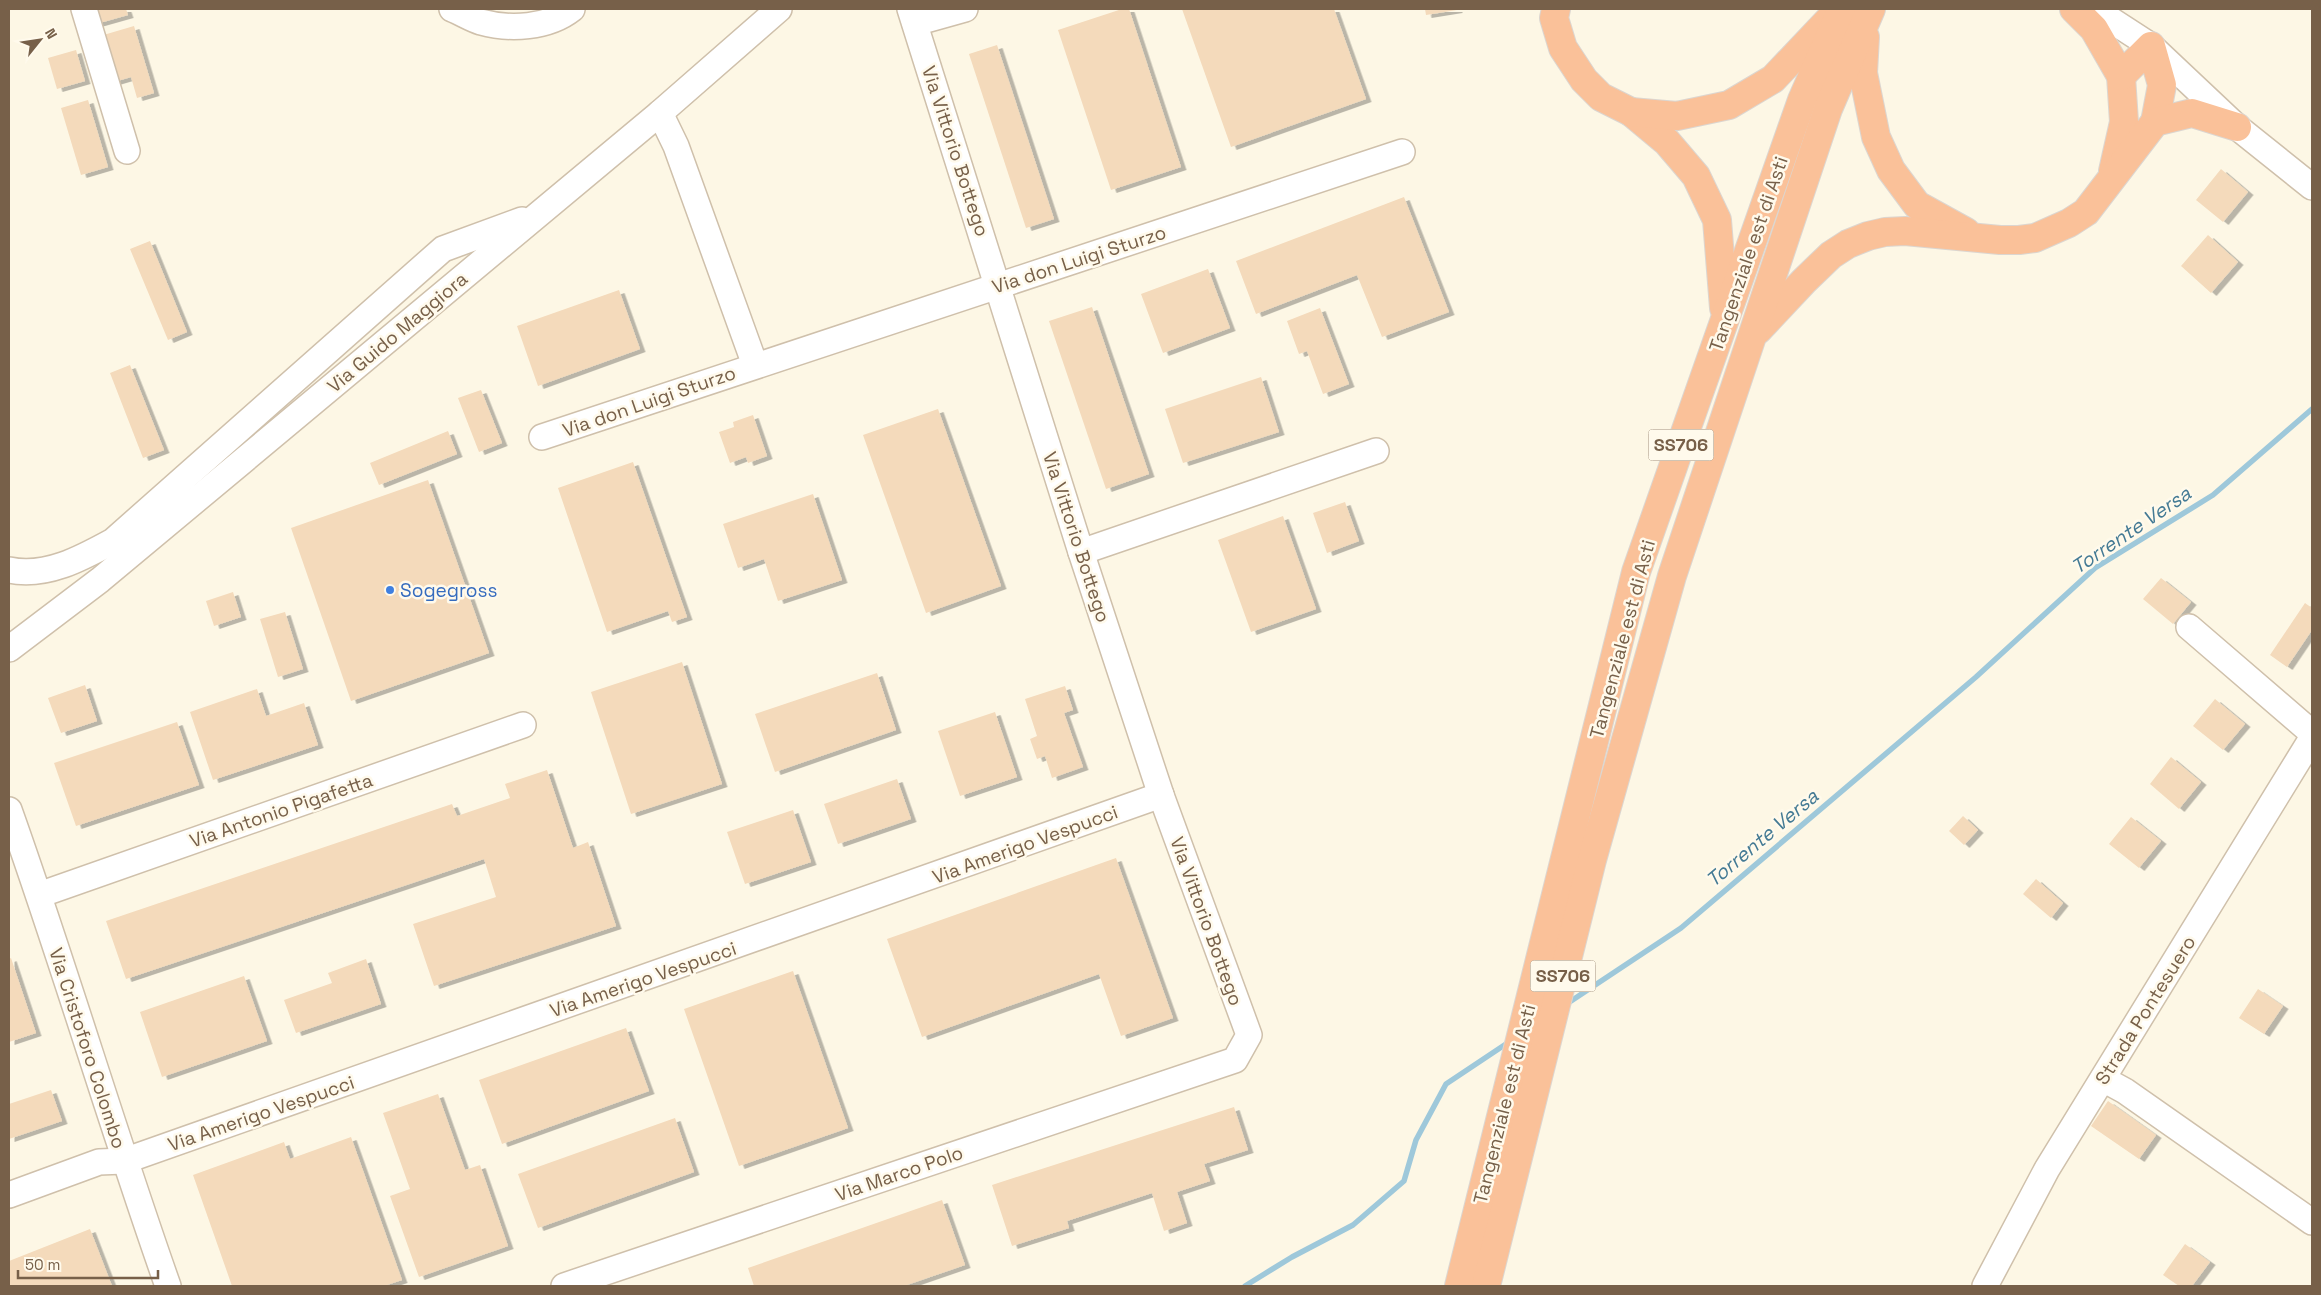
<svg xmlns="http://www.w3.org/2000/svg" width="2321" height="1295" viewBox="0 0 2321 1295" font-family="'Space Grotesk',sans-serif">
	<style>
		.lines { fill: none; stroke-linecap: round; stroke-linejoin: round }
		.stream { stroke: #9ec8da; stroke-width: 5.5 }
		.building { fill: #f4dabb; filter: url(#shadow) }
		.minor-casing { stroke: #cfc0ab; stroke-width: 28 }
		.highway-casing { stroke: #dcd6d0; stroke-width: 30 }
		.minor { stroke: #fff; stroke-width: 25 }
		.highway { stroke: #fac199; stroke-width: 28 }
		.shop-dot { fill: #3f7fe0; stroke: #fffaec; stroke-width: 2 }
		.labels { text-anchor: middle; stroke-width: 5; stroke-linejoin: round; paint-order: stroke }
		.shield { fill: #fffaec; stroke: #a08e7a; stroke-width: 1 }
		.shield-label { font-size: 18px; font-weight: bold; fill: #776049 }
		.street-label { font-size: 19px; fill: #776049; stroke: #fffaec }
		.shop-label { font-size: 19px; fill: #366cbe; stroke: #fffaec; text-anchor: start }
		.water-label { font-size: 20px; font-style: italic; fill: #447a94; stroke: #fffaec }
	</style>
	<defs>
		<filter id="shadow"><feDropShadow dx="5.5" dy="3" stdDeviation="0" flood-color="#0004"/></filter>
	</defs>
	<rect width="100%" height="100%" fill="#fdf7e5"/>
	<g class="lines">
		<!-- stream -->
		<g class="stream">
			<polyline points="1565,1005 1681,928 1976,677 2095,568 2213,495 2312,409"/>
			<polyline points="1245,1286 1292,1257 1353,1225 1404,1181 1416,1140 1446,1084 1509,1042"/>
		</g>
	</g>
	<!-- building -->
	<g class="building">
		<polygon points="91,9 126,9 128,15 96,24"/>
		<polygon points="1122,9 1129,9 1181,167 1111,190 1058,30"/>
		<polygon points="1182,9 1334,9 1366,99 1231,147"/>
		<polygon points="1425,9 1457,9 1457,10 1426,15"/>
		<polygon points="134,26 154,93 137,98 131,77 114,82 100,36"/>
		<polygon points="997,45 1054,219 1026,228 969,54"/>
		<polygon points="76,50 85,81 57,89 48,58"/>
		<polygon points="88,100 108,167 81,175 61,108"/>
		<polygon points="2221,169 2248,192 2223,222 2196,200"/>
		<polygon points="1404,197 1449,312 1382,337 1357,275 1256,314 1236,261"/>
		<polygon points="2208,235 2238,262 2211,293 2181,266"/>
		<polygon points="150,241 187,332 168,340 130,249"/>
		<polygon points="1208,269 1230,328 1163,353 1141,294"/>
		<polygon points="619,290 640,349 538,386 517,326"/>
		<polygon points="1092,307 1149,474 1106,489 1049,321"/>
		<polygon points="1320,308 1349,384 1323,394 1307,351 1299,354 1287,321"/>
		<polygon points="130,365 164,450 143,458 110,373"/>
		<polygon points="1261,377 1279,432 1183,463 1165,409"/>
		<polygon points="481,390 502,443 479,452 458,398"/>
		<polygon points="938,409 1001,586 926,613 863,435"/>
		<polygon points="753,415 767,456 748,463 746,457 730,463 719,432 734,427 733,422"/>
		<polygon points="448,431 457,454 379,485 370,463"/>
		<polygon points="633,462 687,617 672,622 668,611 607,632 558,488"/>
		<polygon points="428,480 489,653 351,701 291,528"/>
		<polygon points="813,494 842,580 778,601 764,559 738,568 723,524"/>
		<polygon points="1345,502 1359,541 1327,553 1313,513"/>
		<polygon points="1283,516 1316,609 1251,632 1218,540"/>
		<polygon points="2161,578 2191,602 2173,624 2143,599"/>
		<polygon points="233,592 241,617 214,626 206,601"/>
		<polygon points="2305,603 2312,608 2312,630 2287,667 2270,655"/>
		<polygon points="285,612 303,669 278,677 260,619"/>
		<polygon points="682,662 722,784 631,814 591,692"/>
		<polygon points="877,673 896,730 775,772 755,714"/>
		<polygon points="85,685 97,721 61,733 48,698"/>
		<polygon points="1065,686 1073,710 1064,713 1083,767 1052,778 1045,756 1037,759 1030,739 1037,736 1025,699"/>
		<polygon points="257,689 266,716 304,703 318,745 213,780 190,712"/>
		<polygon points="2215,699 2245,724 2223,750 2193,726"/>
		<polygon points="995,712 1017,777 960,796 938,731"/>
		<polygon points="177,722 199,785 76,826 54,763"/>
		<polygon points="2171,757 2201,782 2179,809 2150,784"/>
		<polygon points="547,770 573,848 588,842 616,926 434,986 413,924 496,897 484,859 126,979 106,921 452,804 457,816 510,798 505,784"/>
		<polygon points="897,779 911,819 838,844 824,804"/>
		<polygon points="793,810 811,862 745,884 727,832"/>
		<polygon points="1963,816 1978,830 1964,845 1949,831"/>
		<polygon points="2131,817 2161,841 2139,868 2109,844"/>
		<polygon points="1116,858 1173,1018 1121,1036 1099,974 922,1037 887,939"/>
		<polygon points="2036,879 2063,903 2051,918 2023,894"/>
		<polygon points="11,958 36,1033 9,1042 9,959"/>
		<polygon points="366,959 381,1004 296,1033 284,1000 332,983 328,973"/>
		<polygon points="793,971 848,1128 739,1166 684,1009"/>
		<polygon points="244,976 267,1041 162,1077 140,1012"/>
		<polygon points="2258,989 2283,1006 2264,1034 2239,1018"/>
		<polygon points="626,1028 649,1091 502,1144 479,1080"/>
		<polygon points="51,1090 62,1121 9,1139 9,1104"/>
		<polygon points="438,1094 465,1170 480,1165 508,1246 419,1277 390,1196 410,1189 383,1113"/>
		<polygon points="2108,1101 2156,1135 2139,1159 2091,1126"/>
		<polygon points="1234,1107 1248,1150 1204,1164 1210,1181 1177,1192 1187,1223 1164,1231 1152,1193 1067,1221 1069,1228 1012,1246 992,1185"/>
		<polygon points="675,1118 694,1172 538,1228 518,1174"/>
		<polygon points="351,1137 402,1280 384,1286 232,1286 193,1175 284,1142 290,1159"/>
		<polygon points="942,1200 965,1265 904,1286 754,1286 748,1268"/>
		<polygon points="90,1229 112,1286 9,1286 9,1261"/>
		<polygon points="2185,1244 2210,1262 2192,1286 2179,1286 2163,1275"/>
	</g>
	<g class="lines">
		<!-- minor casing -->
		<g class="minor-casing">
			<g id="minor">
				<polyline points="84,9 127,151"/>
				<path d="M452,9C462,13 471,19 481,22C510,30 548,28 572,9"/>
				<polyline points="2094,9 2151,46 2237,127 2312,187"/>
				<polyline points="915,23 965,9"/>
				<polyline points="660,113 676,146 755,365"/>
				<polyline points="542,437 1402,152"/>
				<polyline points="1081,552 1376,451"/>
				<path d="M9,570C46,578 82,558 113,541L443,249L522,220"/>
				<polyline points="2189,627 2312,733"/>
				<polyline points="9,649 100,580 660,113 779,9"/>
				<path d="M9,810C65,967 112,1128 168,1286"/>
				<polyline points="39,895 523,725"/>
				<polyline points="2103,1079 2125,1091 2312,1222"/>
				<polyline points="9,1195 99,1162 124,1161 1161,795"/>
				<polyline points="564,1286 1235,1060 1249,1035 1161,795 1081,552 910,9"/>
				<polyline points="1985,1286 2047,1169 2312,738"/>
			</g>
		</g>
		<!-- highway casing -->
		<g class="highway-casing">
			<g id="highway">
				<polyline points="1556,9 1554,18 1563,48 1584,80 1601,97 1631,112 1667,142 1696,176 1717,220 1724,308"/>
				<polyline points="2074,9 2094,29 2121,76 2124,122 2113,171"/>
				<polyline points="1865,37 1863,73 1876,137 1891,170 1917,205 1966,232"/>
				<polyline points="2121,76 2151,46 2162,85 2155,122"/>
				<polyline points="1631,112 1677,116 1729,105 1773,79 1828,21"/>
				<polyline points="1758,330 1804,281 1831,255 1848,244 1868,236 1885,232 1905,231 2000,240 2019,240 2035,238 2069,223 2086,212 2155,122 2192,113 2237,127"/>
				<polyline points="1459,1286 1636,572 1802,100 1842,9"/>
				<polyline points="1486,1286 1592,860 1672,576 1828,109 1871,9"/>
			</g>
		</g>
		<!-- minor -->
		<use href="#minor" class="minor"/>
		<!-- highway -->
		<use href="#highway" class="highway"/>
	</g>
	<!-- markers -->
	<circle class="shop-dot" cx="390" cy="590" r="5"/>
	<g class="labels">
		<!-- shield labels -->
		<g class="shield">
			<rect x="1648.5" y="429.5" width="65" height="31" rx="4"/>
			<rect x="1530.5" y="960.5" width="65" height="31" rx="4"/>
		</g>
		<g class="shield-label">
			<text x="1681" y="451">SS706</text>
			<text x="1563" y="982">SS706</text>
		</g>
		<!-- street labels -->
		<g class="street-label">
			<text transform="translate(956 151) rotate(72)" y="7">Via Vittorio Bottego</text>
			<text transform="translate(1748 254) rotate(-71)" y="7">Tangenziale est di Asti</text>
			<text transform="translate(1079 259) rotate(-18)" y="7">Via don Luigi Sturzo</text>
			<text transform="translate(397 332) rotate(-40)" y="7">Via Guido Maggiora</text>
			<text transform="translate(649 401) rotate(-19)" y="7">Via don Luigi Sturzo</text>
			<text transform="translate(1077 537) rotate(72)" y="7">Via Vittorio Bottego</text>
			<text transform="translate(1622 639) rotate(-75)" y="7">Tangenziale est di Asti</text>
			<text transform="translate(281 810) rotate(-19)" y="7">Via Antonio Pigafetta</text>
			<text transform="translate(1025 844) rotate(-20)" y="7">Via Amerigo Vespucci</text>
			<text transform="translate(1207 921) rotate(70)" y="7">Via Vittorio Bottego</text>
			<text transform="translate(643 979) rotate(-19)" y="7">Via Amerigo Vespucci</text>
			<text transform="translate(2145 1010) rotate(-58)" y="7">Strada Pontesuero</text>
			<text transform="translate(88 1048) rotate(72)" y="7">Via Cristoforo Colombo</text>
			<text transform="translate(1504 1104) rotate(-76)" y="7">Tangenziale est di Asti</text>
			<text transform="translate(261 1113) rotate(-19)" y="7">Via Amerigo Vespucci</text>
			<text transform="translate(899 1173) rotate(-19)" y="7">Via Marco Polo</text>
		</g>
		<!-- shop labels -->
		<g class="shop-label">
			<text x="400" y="597">Sogegross</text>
		</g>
		<!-- water labels -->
		<g class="water-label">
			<text transform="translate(2131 530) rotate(-34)" y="7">Torrente Versa</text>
			<text transform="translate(1762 838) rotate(-40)" y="7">Torrente Versa</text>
		</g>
	</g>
	<!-- border -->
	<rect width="2321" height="1295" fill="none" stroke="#776049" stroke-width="20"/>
	<!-- north arrow -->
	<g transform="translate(40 40) rotate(60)" stroke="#fffaec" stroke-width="4" paint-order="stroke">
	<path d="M0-4L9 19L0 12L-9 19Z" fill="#776049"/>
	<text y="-8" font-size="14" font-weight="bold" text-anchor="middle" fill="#776049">N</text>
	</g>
	<!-- scale -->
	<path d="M18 1270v8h140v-8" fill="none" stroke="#776049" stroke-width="2.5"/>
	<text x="25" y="1270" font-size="15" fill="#776049" stroke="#fffaec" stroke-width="4" paint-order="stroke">50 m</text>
</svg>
